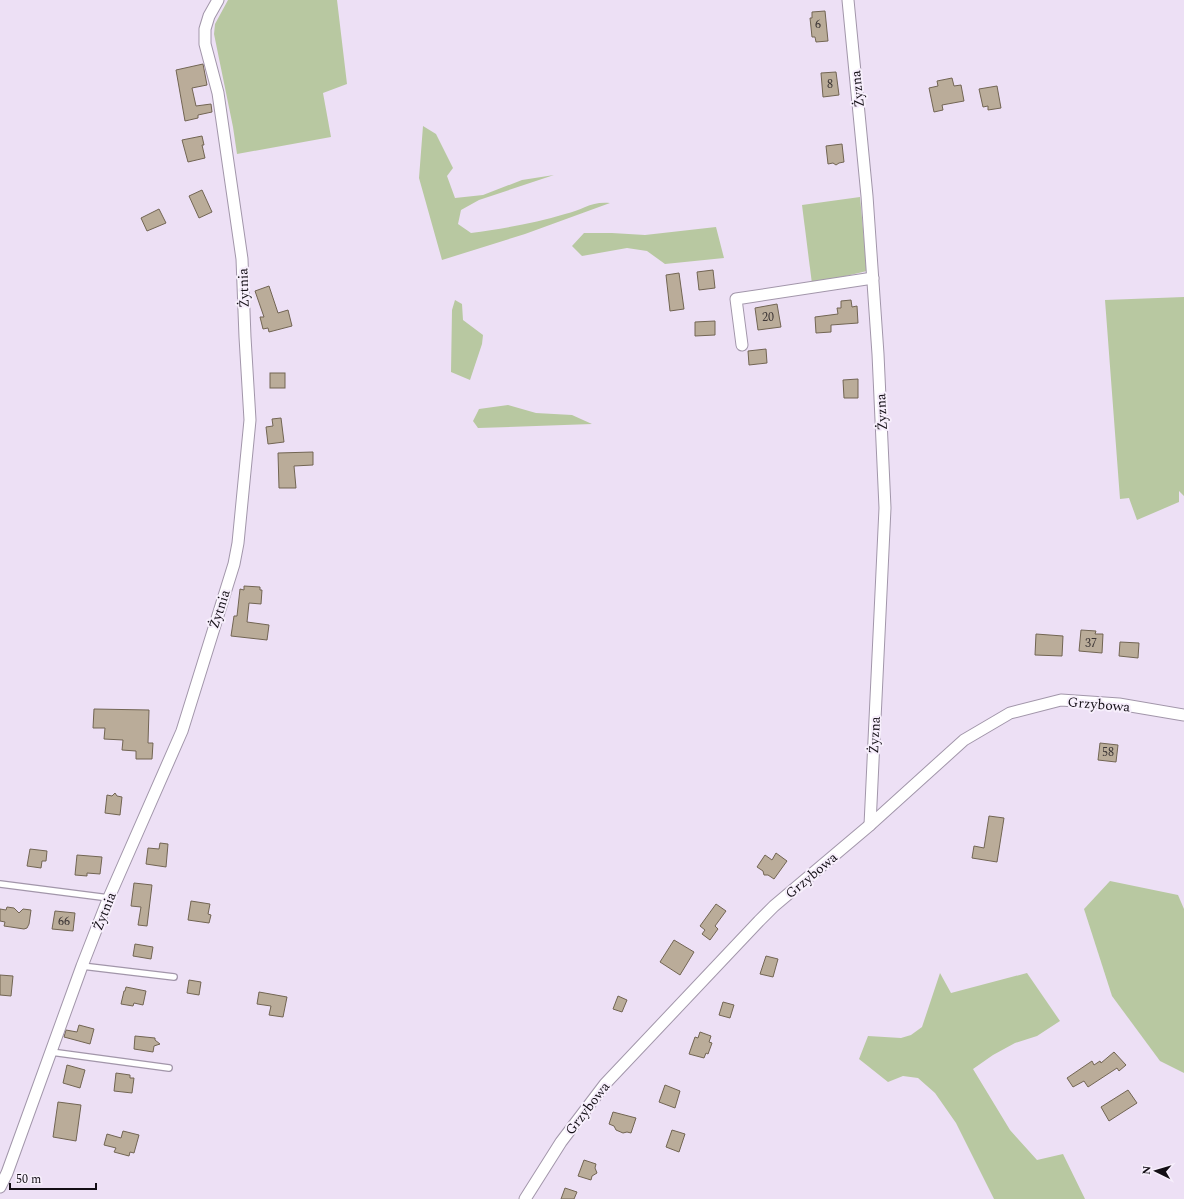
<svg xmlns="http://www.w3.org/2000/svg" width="1184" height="1199" viewBox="0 0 1184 1199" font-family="Spectral,serif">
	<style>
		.green { fill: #b8c8a1 }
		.building { fill: #baac99; stroke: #726553 }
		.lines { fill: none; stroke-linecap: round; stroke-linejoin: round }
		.service-casing { stroke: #a296aa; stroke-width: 8 }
		.minor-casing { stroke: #a296aa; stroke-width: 13 }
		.service { stroke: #fff; stroke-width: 5.5 }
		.minor { stroke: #fff; stroke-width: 11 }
		.labels { text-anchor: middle; stroke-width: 4; stroke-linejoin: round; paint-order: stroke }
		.number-label { font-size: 12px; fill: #3d3636 }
		.street-label { font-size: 14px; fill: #130e15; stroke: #f7effc }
	</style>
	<rect width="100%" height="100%" fill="#ede0f5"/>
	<!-- green -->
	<g class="green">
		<polygon points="228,0 337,0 347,84 323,93 331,137 237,154 233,127 214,34 215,24"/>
		<path d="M423,126L436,134L453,168L447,176L455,198L483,195L522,180L554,175L479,200L461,210L458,224L471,233C502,229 535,223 565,214C583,210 591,201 610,203L525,234L442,260L419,178Z"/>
		<polygon points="860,197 867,271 812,284 802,205"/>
		<polygon points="716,227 724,258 665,264 647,251 627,248 582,256 572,246 584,233 612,233 645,235"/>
		<polygon points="1184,297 1184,496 1179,491 1179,502 1137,520 1129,498 1120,499 1105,300"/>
		<polygon points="455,300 462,304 463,320 483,335 482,344 470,380 451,372 452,310"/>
		<polygon points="508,405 536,413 572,415 592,424 478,428 473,421 479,409"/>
		<polygon points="1110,881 1178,895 1184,909 1184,1073 1160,1061 1112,996 1084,909"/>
		<polygon points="940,973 951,993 1027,973 1060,1021 1037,1036 1015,1043 993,1055 973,1069 1010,1130 1037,1160 1063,1154 1085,1199 994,1199 956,1123 935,1093 918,1078 903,1076 888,1082 859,1059 868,1036 901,1038 911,1035 922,1027"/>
	</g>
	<!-- building -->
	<g class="building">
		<polygon points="825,11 828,41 816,42 815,37 812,37 810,18 812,18 812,12"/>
		<polygon points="203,64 207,85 192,88 196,106 211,104 212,112 198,115 198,118 185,121 176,70"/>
		<polygon points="836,72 839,95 823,97 821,73"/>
		<polygon points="952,78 954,86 961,85 964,101 942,105 943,110 934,112 929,88 938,86 937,81"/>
		<polygon points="997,86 1001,108 988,110 988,106 983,107 979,89"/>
		<polygon points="202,136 204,145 202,145 205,158 188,162 182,140"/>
		<polygon points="842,144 844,162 839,163 836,165 833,163 828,164 826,146"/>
		<polygon points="202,190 212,212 199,218 189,196"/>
		<polygon points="159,209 166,223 147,231 141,218"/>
		<polygon points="713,270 715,288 699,290 697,272"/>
		<polygon points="679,273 684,309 670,311 666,275"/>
		<polygon points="269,286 278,313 288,310 292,326 269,332 268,328 263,329 260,317 264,317 255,291"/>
		<polygon points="851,300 852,307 857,306 858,323 831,325 831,332 816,333 815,317 838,314 837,308 841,308 841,301"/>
		<polygon points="777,304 781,327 758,330 755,308"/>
		<polygon points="715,321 715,335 695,336 695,322"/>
		<polygon points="766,349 767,363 749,365 748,351"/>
		<rect x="270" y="373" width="15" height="15"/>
		<polygon points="858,379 858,398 844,398 843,380"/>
		<polygon points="281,418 284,442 268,444 266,427 273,426 272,419"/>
		<polygon points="313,452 313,465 294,466 296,488 279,488 278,453"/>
		<polygon points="244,586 260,587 260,590 262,590 261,604 249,603 247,622 269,625 267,640 231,636 234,616 237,616 240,589 244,590"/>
		<polygon points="1081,630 1096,631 1095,634 1103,634 1102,653 1079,651"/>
		<polygon points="1036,634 1063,636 1062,656 1035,655"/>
		<polygon points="1120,642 1139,643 1138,658 1119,656"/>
		<polygon points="94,709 149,710 148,743 153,743 152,759 136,759 136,751 122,750 123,740 104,739 105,728 93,728"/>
		<polygon points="1100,743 1118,745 1116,762 1098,760"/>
		<polygon points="115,793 117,796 122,797 120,815 105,813 107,795 112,796"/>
		<polygon points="989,816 1004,818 997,862 972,858 974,846 984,848"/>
		<polygon points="160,843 168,844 166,867 146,864 148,848 159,849"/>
		<polygon points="30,849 47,851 46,861 42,861 41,868 27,866"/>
		<polygon points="776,853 787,861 774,879 768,875 764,875 763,871 757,867 765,855 772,860"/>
		<polygon points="77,855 102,857 100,874 87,873 87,876 75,875"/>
		<polygon points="134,883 152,885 147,926 138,925 141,907 131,906"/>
		<polygon points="191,901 210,904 208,914 211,915 209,923 188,920"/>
		<polygon points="716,904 726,911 715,926 718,929 710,940 702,934 705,930 700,926"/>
		<polygon points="7,907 14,908 19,913 23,909 31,910 29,924 27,928 24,929 4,926 5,922 0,921 0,909 6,910"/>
		<polygon points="55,911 75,913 73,931 52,929"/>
		<polygon points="674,940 694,952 680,975 660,962"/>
		<polygon points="135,944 153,947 151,959 133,956"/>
		<polygon points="766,956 778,959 773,977 760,974"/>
		<polygon points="0,975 13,976 11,996 0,995"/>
		<polygon points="189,980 201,982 199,995 187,993"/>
		<polygon points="126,987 146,991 143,1005 134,1003 133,1006 121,1004 124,991 125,991"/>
		<polygon points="259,992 287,997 283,1017 269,1015 271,1006 257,1004"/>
		<polygon points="618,996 627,1000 622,1012 613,1009"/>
		<polygon points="723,1002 734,1005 730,1018 719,1015"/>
		<polygon points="79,1025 94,1029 90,1044 64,1037 66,1030 77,1032"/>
		<polygon points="700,1032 711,1036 709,1042 712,1043 708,1054 706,1053 704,1058 689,1054 695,1037 698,1038"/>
		<polygon points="135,1036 155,1038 155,1040 160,1044 154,1046 153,1052 134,1049"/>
		<polygon points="1114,1052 1126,1065 1119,1071 1117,1068 1088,1087 1084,1081 1073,1087 1067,1078 1092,1061 1094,1065 1100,1061 1101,1063"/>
		<polygon points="67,1065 85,1070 80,1088 63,1083"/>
		<polygon points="116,1073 130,1075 130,1078 134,1078 132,1093 114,1091"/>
		<polygon points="665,1085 680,1091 675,1108 659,1102"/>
		<polygon points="1128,1090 1137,1103 1109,1121 1101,1107"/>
		<polygon points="58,1102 81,1105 76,1141 53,1137"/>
		<polygon points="613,1112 636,1118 631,1133 627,1132 623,1133 616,1130 614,1126 609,1124"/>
		<polygon points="672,1130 685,1134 679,1152 666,1147"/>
		<polygon points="123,1131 139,1135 134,1153 130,1152 129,1156 114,1152 116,1148 104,1145 107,1134 121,1138"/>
		<polygon points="584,1160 596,1164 595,1168 597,1173 592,1176 591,1180 578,1176"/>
		<polygon points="565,1188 577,1192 574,1199 561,1199"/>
	</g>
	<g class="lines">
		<!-- service casing -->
		<g class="service-casing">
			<g id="service">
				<polyline points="0,884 109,898"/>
				<polyline points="82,966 174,977"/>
				<polyline points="51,1052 169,1068"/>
			</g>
		</g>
		<!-- minor casing -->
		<g class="minor-casing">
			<g id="minor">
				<polyline points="848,0 867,196 878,354 885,508 870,825"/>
				<polyline points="742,345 736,299 873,278"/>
				<polyline points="0,1187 7,1173 82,966 107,902 182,731 234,564 238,543 250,420 245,337 242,259 218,93 205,44 205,29 209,16 218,0"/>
				<polyline points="525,1199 561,1142 605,1084 759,921 774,906 870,825 964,740 1010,713 1061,700 1119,704 1184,715"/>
			</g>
		</g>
		<!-- service -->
		<use href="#service" class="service"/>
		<!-- minor -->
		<use href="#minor" class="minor"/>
	</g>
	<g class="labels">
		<!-- number labels -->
		<g class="number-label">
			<text x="818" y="28">6</text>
			<text x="830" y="88">8</text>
			<text x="768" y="321">20</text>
			<text x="1091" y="647">37</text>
			<text x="1108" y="756">58</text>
			<text x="64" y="925">66</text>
		</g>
		<!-- street labels -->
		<g class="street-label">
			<text transform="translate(857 89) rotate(-96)" y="5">Żyzna</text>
			<text transform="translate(243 288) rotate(-92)" y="5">Żytnia</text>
			<text transform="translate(881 412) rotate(-93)" y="5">Żyzna</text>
			<text transform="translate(219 609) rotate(-72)" y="5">Żytnia</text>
			<text transform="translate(1099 704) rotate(5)" y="5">Grzybowa</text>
			<text transform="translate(874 735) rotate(-87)" y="5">Żyzna</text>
			<text transform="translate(811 875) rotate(-40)" y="5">Grzybowa</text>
			<text transform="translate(104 911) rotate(-68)" y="5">Żytnia</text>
			<text transform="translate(587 1108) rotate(-52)" y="5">Grzybowa</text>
		</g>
	</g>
	<!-- north arrow -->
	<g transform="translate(1156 1171) rotate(275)" stroke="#f7effc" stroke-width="3" paint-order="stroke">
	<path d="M0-3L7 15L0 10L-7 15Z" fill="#130e15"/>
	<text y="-6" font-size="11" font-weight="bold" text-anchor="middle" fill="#130e15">N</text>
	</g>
	<!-- scale -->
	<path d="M10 1183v6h86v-6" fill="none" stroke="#130e15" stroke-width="2"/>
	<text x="16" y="1183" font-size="12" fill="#130e15" stroke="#f7effc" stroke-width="3" paint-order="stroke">50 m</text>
</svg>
